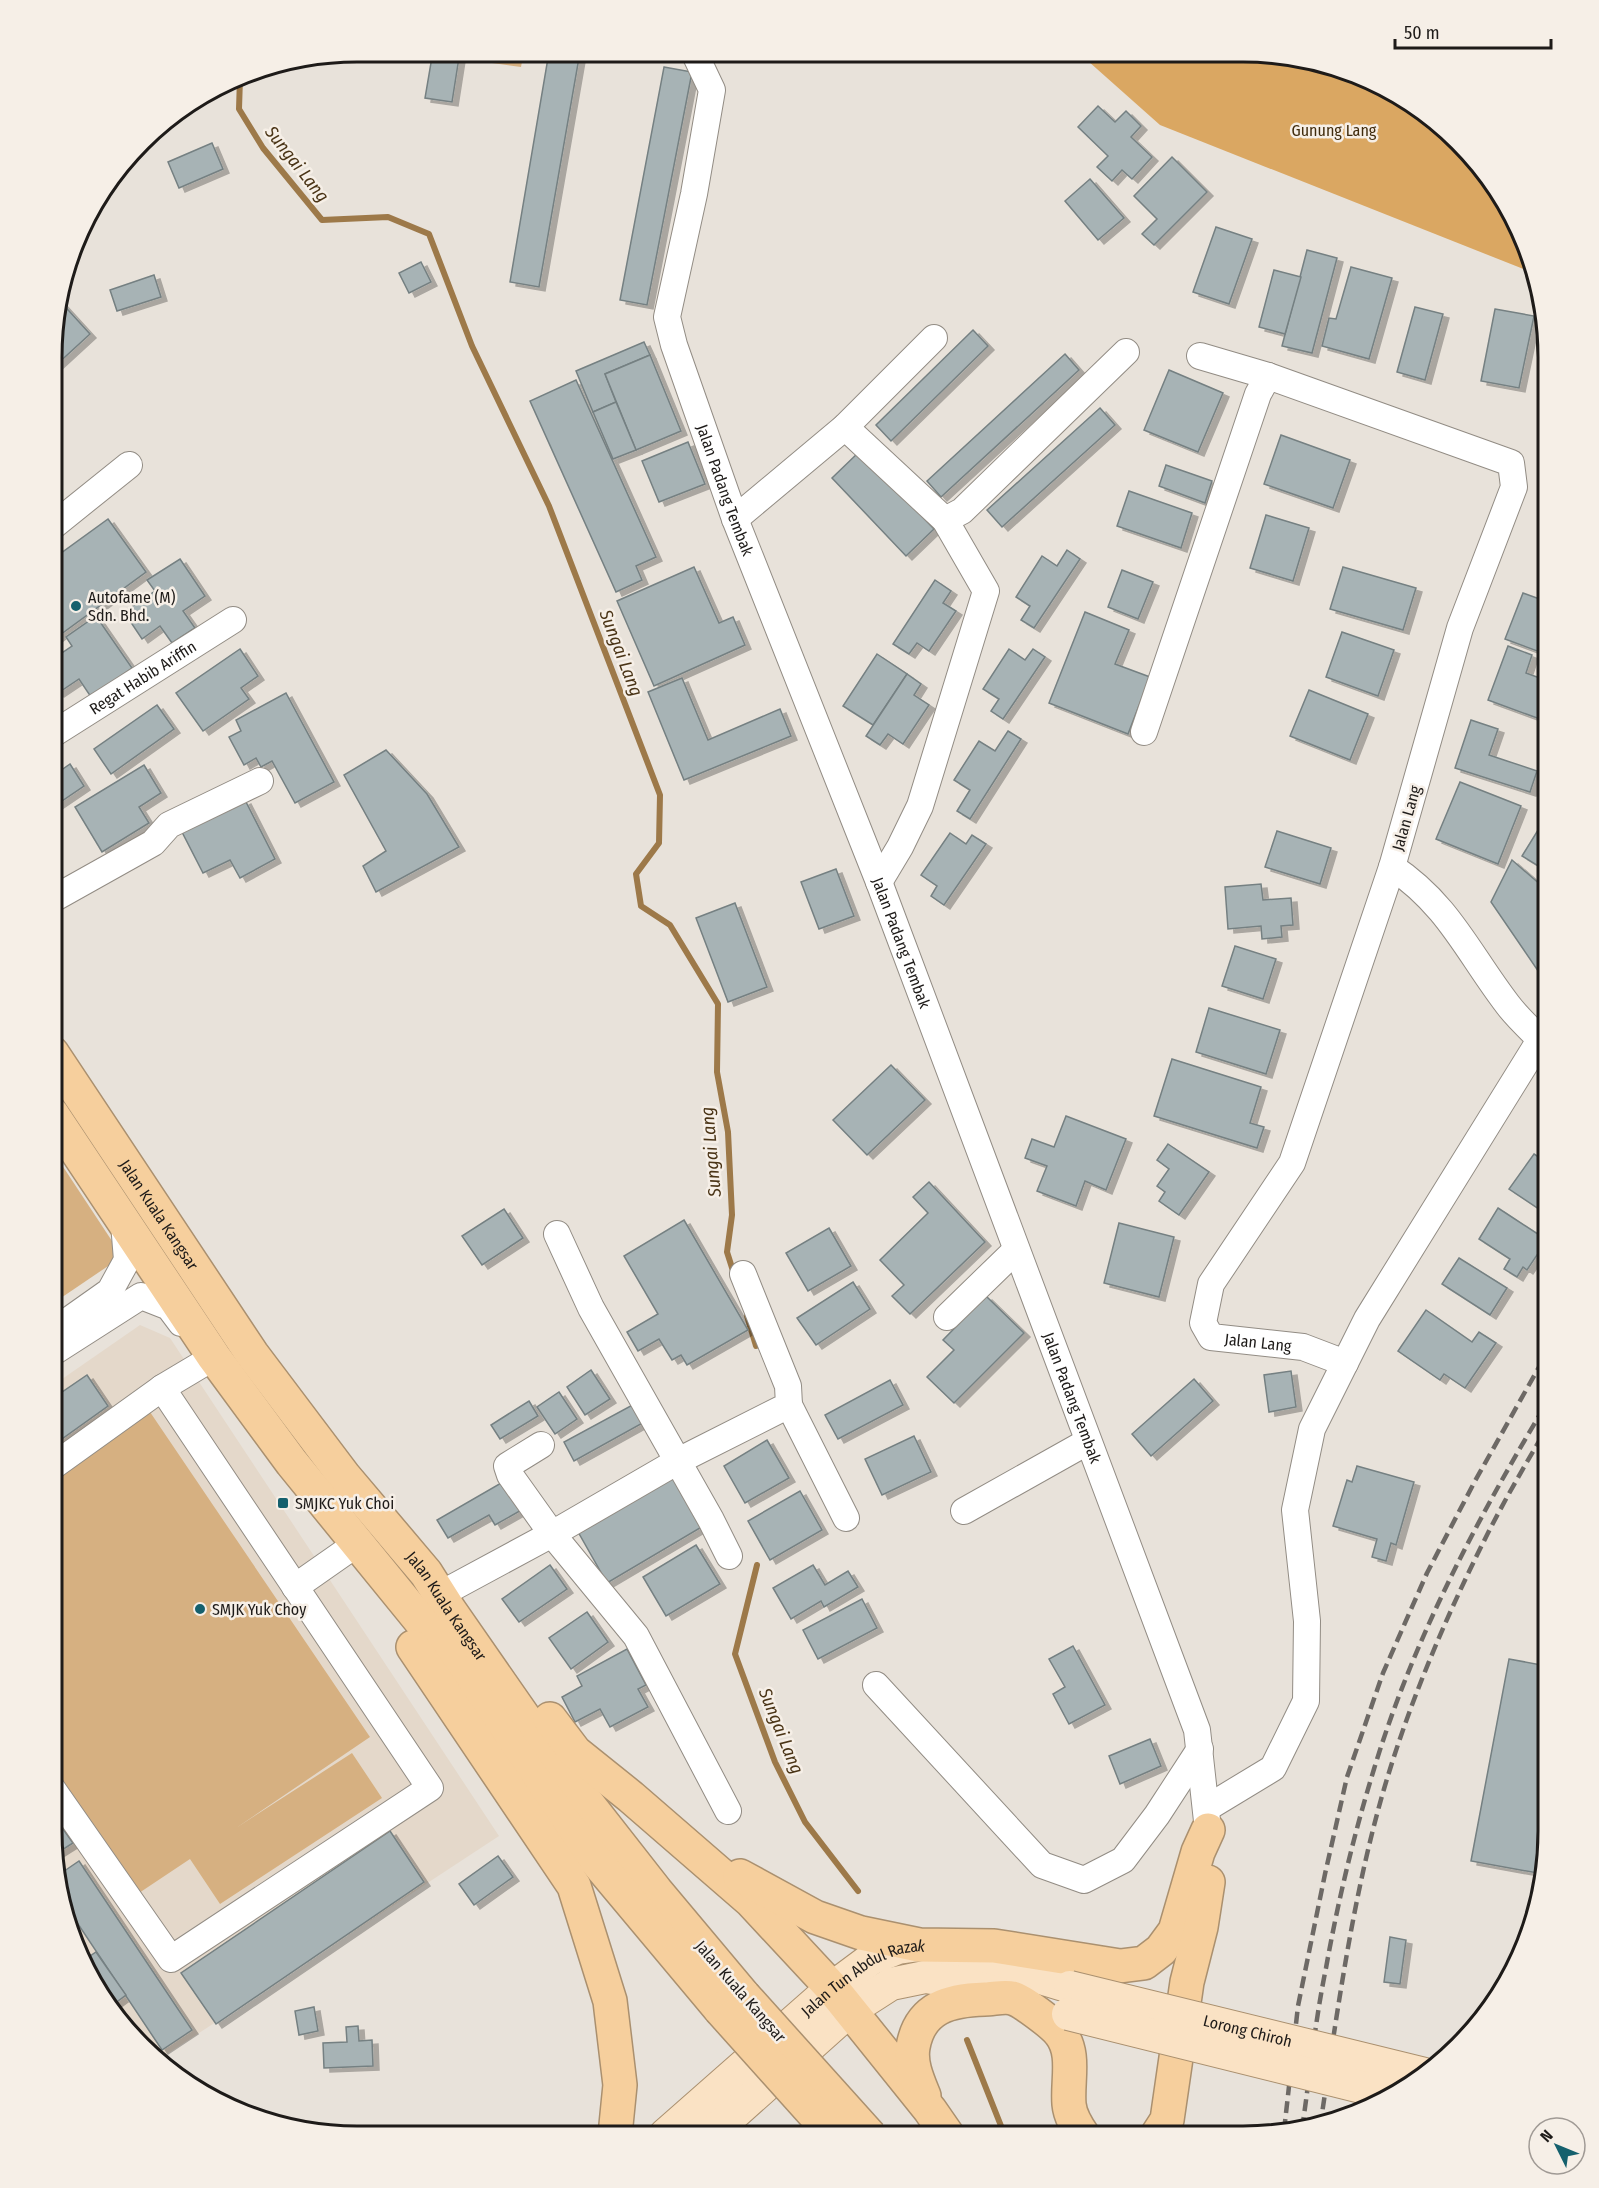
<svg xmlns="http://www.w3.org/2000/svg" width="1599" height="2188" viewBox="0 0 1599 2188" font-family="'Fira Sans Condensed',sans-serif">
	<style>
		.built { fill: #e4d8ca }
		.green { fill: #d6b081 }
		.forest { fill: #daa762 }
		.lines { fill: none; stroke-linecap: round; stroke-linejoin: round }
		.stream { stroke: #9d7949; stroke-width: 6 }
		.building { fill: #a7b3b5; stroke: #758082; stroke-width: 1.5; filter: url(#shadow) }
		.minor-casing { stroke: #928c84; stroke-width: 28 }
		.major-casing { stroke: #aa906f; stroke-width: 34 }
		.highway-casing { stroke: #aa906f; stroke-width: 36 }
		.minor { stroke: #fff; stroke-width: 26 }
		.major { stroke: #fae2c4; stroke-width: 32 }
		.highway { stroke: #f6cf9d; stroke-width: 33 }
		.rail { stroke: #6d6965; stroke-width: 4.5; stroke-dasharray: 12 6; stroke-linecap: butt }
		.major-bridge-casing { stroke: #aa906f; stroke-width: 34; stroke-linecap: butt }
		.highway-bridge-casing { stroke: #aa906f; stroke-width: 36; stroke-linecap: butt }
		.major-bridge { stroke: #fae2c4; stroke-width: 32 }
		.highway-bridge { stroke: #f6cf9d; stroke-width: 33 }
		.poi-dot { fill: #15606d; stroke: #f6efe7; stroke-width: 2 }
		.labels { text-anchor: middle; stroke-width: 5; stroke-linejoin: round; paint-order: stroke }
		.park-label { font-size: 16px; fill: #412c0d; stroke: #f6efe7 }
		.street-label { font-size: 16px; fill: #1e1b19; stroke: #f6efe7 }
		.poi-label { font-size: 16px; fill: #1e1b19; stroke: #f6efe7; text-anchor: start }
		.water-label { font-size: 18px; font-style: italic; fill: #4a3416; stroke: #f6efe7 }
		.rim { fill: none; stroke: #1e1b19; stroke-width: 3 }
	</style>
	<defs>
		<filter id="shadow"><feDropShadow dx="6" dy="4" stdDeviation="0" flood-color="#0004"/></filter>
	</defs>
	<rect width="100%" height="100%" fill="#e8e2da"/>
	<!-- built -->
	<polygon class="built" points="140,1325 170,1338 499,1836 158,2060 127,2033 83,1967 61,1910 51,1832 52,1386"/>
	<!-- green -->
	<g class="green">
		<polygon points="486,51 524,51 521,67 485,62"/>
		<polygon points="52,1150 112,1241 114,1262 52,1304"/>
		<polygon points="150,1412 370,1737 236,1828 352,1753 382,1798 220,1904 190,1859 139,1893 51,1763 52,1479"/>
	</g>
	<!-- forest -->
	<polygon class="forest" points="1079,53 1283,54 1359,74 1412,103 1472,155 1516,221 1536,274 1160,125"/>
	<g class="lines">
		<!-- stream -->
		<g class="stream">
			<polyline points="240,78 239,109 263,148 322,220 388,217 429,234 472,346 549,506 660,795 659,843 636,874 641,906 670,925 718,1004 717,1072 728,1132 732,1215 727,1252 734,1274"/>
			<polyline points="747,1316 756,1346"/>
			<polyline points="757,1565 735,1654 775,1762 805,1822 858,1891"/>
			<polyline points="967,2040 1005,2136"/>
		</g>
	</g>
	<!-- building -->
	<g class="building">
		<polygon points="433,51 460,51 452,102 425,98"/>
		<polygon points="549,52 580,52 539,287 510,282"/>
		<polygon points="664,67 692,72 647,305 620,300"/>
		<polygon points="1098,106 1115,122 1126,111 1141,126 1131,137 1152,157 1132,179 1122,170 1112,181 1097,167 1108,156 1078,127"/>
		<polygon points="212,143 223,169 179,188 168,162"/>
		<polygon points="1172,157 1207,192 1154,245 1142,234 1157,219 1134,196"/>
		<polygon points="1090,179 1124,218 1098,240 1065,201"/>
		<polygon points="1216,227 1252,239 1229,304 1193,292"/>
		<polygon points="1307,250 1337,258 1312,353 1282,346"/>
		<polygon points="421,262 431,282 409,293 399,273"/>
		<polygon points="1351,267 1392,278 1369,359 1322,346 1329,318 1336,319"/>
		<polygon points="1274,270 1301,277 1285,334 1259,327"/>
		<polygon points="154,275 161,297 117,311 110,290"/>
		<polygon points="59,300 90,334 54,367 54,316"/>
		<polygon points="1415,307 1443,314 1425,380 1397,372"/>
		<polygon points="1495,309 1534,316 1519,388 1481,381"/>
		<polygon points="973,330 988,346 891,441 876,425"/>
		<polygon points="644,342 650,355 605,374 616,402 593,412 576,371"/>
		<polygon points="1065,354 1079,370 941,497 927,481"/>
		<polygon points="650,355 681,431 636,450 605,374"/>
		<polygon points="1169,370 1223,393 1198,452 1144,430"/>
		<polygon points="576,380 656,557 636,566 642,580 616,592 530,401"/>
		<polygon points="616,402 636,450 613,459 593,412"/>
		<polygon points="1100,408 1115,425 1002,527 987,510"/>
		<polygon points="1281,435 1350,460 1333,508 1264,484"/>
		<polygon points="688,442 705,484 659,502 642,461"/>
		<polygon points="860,451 934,529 906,556 832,478"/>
		<polygon points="1166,465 1212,481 1205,503 1159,486"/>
		<polygon points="1129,491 1192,513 1181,548 1117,526"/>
		<polygon points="1266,515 1309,528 1293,581 1250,568"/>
		<polygon points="108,519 146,572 53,640 53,559"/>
		<polygon points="1067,550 1080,559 1034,628 1021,620 1030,606 1016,597 1042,556 1057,566"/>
		<polygon points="180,559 205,596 183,611 195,628 172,643 160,626 142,639 124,612 155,591 147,580"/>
		<polygon points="694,567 719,623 733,617 745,645 654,686 617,601"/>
		<polygon points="1343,567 1416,588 1403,630 1330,609"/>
		<polygon points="1122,570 1153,582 1138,619 1108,607"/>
		<polygon points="935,580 951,591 943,603 956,611 929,651 917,643 909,654 893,644"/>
		<polygon points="1523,593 1548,602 1548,655 1505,639"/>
		<polygon points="1085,612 1129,630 1115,664 1150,677 1128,734 1049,703"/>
		<polygon points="96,616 132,668 91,697 79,679 58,693 53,686 53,659 72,646 66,637"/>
		<polygon points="1342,632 1394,650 1378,696 1326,677"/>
		<polygon points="1508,646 1532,655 1526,673 1548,681 1548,722 1488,700"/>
		<polygon points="240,649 258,676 241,688 249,699 203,731 176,693"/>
		<polygon points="1009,649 1025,660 1033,649 1045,657 1003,719 991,711 999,699 983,689"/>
		<polygon points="877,654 907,674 873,725 843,706"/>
		<polygon points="907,674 921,684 914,695 929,705 903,744 888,734 880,745 866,736"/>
		<polygon points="682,678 708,740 780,709 791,736 684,780 648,692"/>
		<polygon points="1309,690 1368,714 1350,760 1290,736"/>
		<polygon points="286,693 334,782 295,803 272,761 261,767 256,758 244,765 229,737 241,731 236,720"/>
		<polygon points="157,705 174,729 111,774 94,749"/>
		<polygon points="1471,720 1498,729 1489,755 1537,771 1530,792 1455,768"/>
		<polygon points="1008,731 1021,739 970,819 957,811 970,790 954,780 979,741 995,751"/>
		<polygon points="386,750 427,794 459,847 376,892 363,866 386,851 344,775"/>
		<polygon points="70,764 84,786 53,807 53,776"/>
		<polygon points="144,765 161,793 139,807 149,823 102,852 75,807"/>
		<polygon points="1460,782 1521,806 1498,864 1436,839"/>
		<polygon points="245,800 275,859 240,878 230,860 203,873 182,832"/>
		<polygon points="1548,814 1548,872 1522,856"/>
		<polygon points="1277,831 1331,848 1320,884 1265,867"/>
		<polygon points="950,833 966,844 972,835 986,844 944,905 931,896 937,886 921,875"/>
		<polygon points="1512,860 1542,886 1548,895 1548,980 1545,981 1491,902"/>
		<polygon points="836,869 854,916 819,929 801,882"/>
		<polygon points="1261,884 1263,900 1291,898 1293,925 1281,926 1282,937 1262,939 1261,926 1228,929 1225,887"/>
		<polygon points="735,903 767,987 728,1002 696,918"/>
		<polygon points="1235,946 1276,959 1263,999 1222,986"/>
		<polygon points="1209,1008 1280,1030 1266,1074 1196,1052"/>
		<polygon points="1172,1059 1261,1087 1250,1123 1264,1127 1257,1148 1154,1116"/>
		<polygon points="891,1065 925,1100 867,1155 833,1120"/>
		<polygon points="1066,1116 1126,1139 1106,1190 1085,1181 1076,1206 1037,1191 1047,1166 1025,1158 1032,1139 1054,1147"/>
		<polygon points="1168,1144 1209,1172 1179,1215 1159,1201 1165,1192 1157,1186 1169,1169 1157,1160"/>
		<polygon points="1534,1154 1548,1163 1548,1215 1509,1189"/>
		<polygon points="929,1182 985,1242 910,1314 892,1296 904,1285 880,1260 928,1213 913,1197"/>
		<polygon points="1498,1208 1547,1240 1527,1270 1523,1267 1517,1277 1504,1269 1510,1259 1479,1239"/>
		<polygon points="504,1209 523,1238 482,1265 462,1236"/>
		<polygon points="684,1220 748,1330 687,1365 681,1355 672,1360 659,1339 638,1351 627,1332 658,1314 624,1256"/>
		<polygon points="1119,1223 1174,1237 1159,1297 1104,1283"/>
		<polygon points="829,1228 851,1266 808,1291 786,1253"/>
		<polygon points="1459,1258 1507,1288 1490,1315 1442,1284"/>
		<polygon points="853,1282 870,1309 816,1345 797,1318"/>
		<polygon points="986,1296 1024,1333 954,1403 927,1377 954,1350 943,1340"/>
		<polygon points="1426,1310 1472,1342 1479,1332 1496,1343 1465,1388 1444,1374 1440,1380 1398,1351"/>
		<polygon points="591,1370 610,1399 585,1415 567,1387"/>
		<polygon points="1291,1371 1296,1407 1269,1412 1264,1375"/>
		<polygon points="87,1375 108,1406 52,1446 52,1399"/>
		<polygon points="1194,1379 1213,1401 1151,1456 1132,1434"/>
		<polygon points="890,1380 903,1405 838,1439 825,1415"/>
		<polygon points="559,1392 577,1419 555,1434 537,1407"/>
		<polygon points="529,1401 538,1416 500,1439 491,1425"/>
		<polygon points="638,1402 648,1420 574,1461 564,1442"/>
		<polygon points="914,1436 931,1472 882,1495 865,1459"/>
		<polygon points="767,1440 789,1478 745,1503 724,1466"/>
		<polygon points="1357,1466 1414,1482 1396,1545 1391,1543 1386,1561 1372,1557 1377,1539 1333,1526 1347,1480 1352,1482"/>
		<polygon points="675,1473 705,1525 607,1583 577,1530"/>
		<polygon points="508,1479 525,1508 495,1525 489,1515 448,1538 437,1520"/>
		<polygon points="800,1491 822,1530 770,1560 748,1521"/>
		<polygon points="696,1545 720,1584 666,1616 643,1577"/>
		<polygon points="550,1565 567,1589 519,1622 502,1599"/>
		<polygon points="813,1565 825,1585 848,1571 858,1587 824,1607 821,1601 791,1619 773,1588"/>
		<polygon points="862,1599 877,1628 818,1659 803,1630"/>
		<polygon points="587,1612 608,1642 571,1669 549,1638"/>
		<polygon points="1073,1646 1105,1705 1069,1724 1053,1694 1065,1687 1049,1659"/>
		<polygon points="627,1649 646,1685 638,1689 648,1707 610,1727 600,1709 575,1722 562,1697 582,1686 577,1676"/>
		<polygon points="1509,1659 1547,1666 1547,1852 1543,1874 1471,1861"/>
		<polygon points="1150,1739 1161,1766 1120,1784 1109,1756"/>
		<polygon points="51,1812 73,1843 54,1855 51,1832"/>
		<polygon points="390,1831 424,1882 216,2024 181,1973"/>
		<polygon points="498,1856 513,1877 474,1905 459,1884"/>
		<polygon points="79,1861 192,2030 162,2050 60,1897 57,1876"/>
		<polygon points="1390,1937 1406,1940 1400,1984 1384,1982"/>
		<polygon points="96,1952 126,1995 110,2007 81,1962"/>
		<polygon points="314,2007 318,2031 299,2035 295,2011"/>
		<polygon points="358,2026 359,2041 372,2040 373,2066 324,2068 323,2043 347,2042 346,2027"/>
	</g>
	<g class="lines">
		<!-- minor casing -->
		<g class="minor-casing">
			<g id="minor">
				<path id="s1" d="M694,52L712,90L694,194L667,317L674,345L735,519L879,882L1197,1730L1208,1830"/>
				<path id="s2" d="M1200,356L1268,376L1511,463L1514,487L1460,628L1392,867L1292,1163L1211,1284L1203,1323L1211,1337L1303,1347L1345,1363"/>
				<polyline points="845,427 945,520 986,591 920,806 900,847 879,882"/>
				<polyline points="735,519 845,427 934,338"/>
				<polyline points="945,520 962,511 1126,352"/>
				<polyline points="53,526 129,465"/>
				<polyline points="1144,732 1258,394 1268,376"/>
				<path id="s3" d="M53,734L233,620"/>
				<path d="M1392,867C1449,905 1468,953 1508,1005C1517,1017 1529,1028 1540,1039"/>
				<polyline points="53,899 153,843 169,825 260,781"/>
				<polyline points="557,1234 591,1308 711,1520 729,1556"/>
				<polyline points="947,1317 1016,1250"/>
				<polyline points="52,1332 110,1291 127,1260 124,1223"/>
				<polyline points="52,1353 141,1296 169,1307 181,1323"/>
				<polyline points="162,1388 214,1357"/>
				<polyline points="789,1405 846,1518"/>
				<polyline points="541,1445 507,1466 510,1475 552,1534 636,1636 728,1811"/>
				<polyline points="964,1511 1087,1442"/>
				<polyline points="295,1587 345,1552"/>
				<polyline points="452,1588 552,1534 678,1461 789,1405 788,1386 743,1274"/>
				<polyline points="876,1685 1042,1865 1084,1880 1123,1860 1157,1815 1200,1749"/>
				<polyline points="51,1787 171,1959 430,1788 162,1388 52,1467"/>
				<polyline points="1207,1808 1273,1768 1306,1701 1307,1621 1295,1510 1312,1429 1367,1319 1548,1027"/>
			</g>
		</g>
		<!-- major casing -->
		<g class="major-casing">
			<g id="major">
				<path id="s4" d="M665,2135L832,1988L871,1959L898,1948L919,1945L949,1950L1070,1987"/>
				<polyline points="709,2136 849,2011 891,1984 925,1977 959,1982 1007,1996"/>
			</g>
		</g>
		<!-- highway casing -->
		<g class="highway-casing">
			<g id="highway">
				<path id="s5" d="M52,1053L252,1354L344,1476L426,1573L450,1611L555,1762L656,1891L744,1996"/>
				<polyline points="52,1114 214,1357 292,1463 428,1630 566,1825 720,2009"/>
				<polyline points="413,1647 574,1886 610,2001 620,2085 615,2135"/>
				<polyline points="550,1719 575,1752 631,1797 751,1901 832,1988 930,2110 948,2136"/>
				<polyline points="740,1876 815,1917 861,1933 919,1945 994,1946 1120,1966 1144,1963 1161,1950 1175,1931 1198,1852 1208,1830"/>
				<path d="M924,2096C918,2081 910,2064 913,2047C920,2007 950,2000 985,1999C993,1999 1004,1996 1012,1998C1022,2000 1054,2025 1060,2033C1076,2053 1067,2080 1069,2104C1070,2116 1077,2127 1084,2137"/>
				<polyline points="1156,2137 1167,2120 1187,1982 1201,1927 1208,1882"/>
			</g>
		</g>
		<!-- minor -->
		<use href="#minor" class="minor"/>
		<!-- major -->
		<use href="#major" class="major"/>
		<!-- highway -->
		<use href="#highway" class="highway"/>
		<!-- rail -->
		<g class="rail">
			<path d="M1320,2127C1337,2014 1352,1899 1384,1789C1410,1700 1448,1612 1490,1529C1508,1494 1528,1460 1548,1426"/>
			<path d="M1302,2129C1310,2075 1315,2021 1326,1968C1338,1901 1354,1834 1374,1769C1413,1640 1478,1517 1548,1401"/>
			<polyline points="1284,2131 1298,2006 1325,1874 1347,1777 1383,1673 1427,1573 1475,1481 1548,1351"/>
		</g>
		<!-- major-bridge casing -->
		<g class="major-bridge-casing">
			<g id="major-bridge">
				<path id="s6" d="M1070,1987L1425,2074"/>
				<polyline points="1068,2014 1393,2095"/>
			</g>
		</g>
		<!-- highway-bridge casing -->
		<g class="highway-bridge-casing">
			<g id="highway-bridge">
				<polyline points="744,1996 870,2136"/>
				<polyline points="720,2009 834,2136"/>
			</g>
		</g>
		<!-- major-bridge -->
		<use href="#major-bridge" class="major-bridge"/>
		<!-- highway-bridge -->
		<use href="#highway-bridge" class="highway-bridge"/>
	</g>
	<!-- markers -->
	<g class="poi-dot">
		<circle cx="76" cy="606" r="6"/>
		<rect x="277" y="1497" width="12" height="12" rx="3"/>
		<circle cx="200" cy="1609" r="6"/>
	</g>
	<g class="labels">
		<!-- park labels -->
		<g class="park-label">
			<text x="1334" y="136">Gunung Lang</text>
		</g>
		<!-- street labels -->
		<g class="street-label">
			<text dy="6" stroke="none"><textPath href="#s1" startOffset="456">Jalan Padang Tembak</textPath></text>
			<text dy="6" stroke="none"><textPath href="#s3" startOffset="106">Regat Habib Ariffin</textPath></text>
			<text transform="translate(1406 818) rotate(-74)" y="6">Jalan Lang</text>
			<text dy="6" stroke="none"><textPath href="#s1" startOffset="942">Jalan Padang Tembak</textPath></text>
			<text dy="6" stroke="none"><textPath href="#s5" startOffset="194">Jalan Kuala Kangsar</textPath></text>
			<text dy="6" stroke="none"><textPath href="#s2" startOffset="1314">Jalan Lang</textPath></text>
			<text dy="6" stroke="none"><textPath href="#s1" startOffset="1428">Jalan Padang Tembak</textPath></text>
			<text dy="6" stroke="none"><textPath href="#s5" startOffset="680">Jalan Kuala Kangsar</textPath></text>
			<text dy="6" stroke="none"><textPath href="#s4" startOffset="256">Jalan Tun Abdul Razak</textPath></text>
			<text transform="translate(741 1991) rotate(49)" y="6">Jalan Kuala Kangsar</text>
			<text dy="6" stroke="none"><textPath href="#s6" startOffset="183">Lorong Chiroh</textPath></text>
		</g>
		<!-- poi labels -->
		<g class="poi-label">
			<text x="88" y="603">Autofame (M)<tspan x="88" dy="18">Sdn. Bhd.</tspan></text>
			<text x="295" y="1509">SMJKC Yuk Choi</text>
			<text x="212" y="1615">SMJK Yuk Choy</text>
		</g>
		<!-- water labels -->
		<g class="water-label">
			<text transform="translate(297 164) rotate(52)" y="6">Sungai Lang</text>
			<text transform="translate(621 653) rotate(69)" y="6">Sungai Lang</text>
			<text transform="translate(711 1152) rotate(-95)" y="6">Sungai Lang</text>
			<text transform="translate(781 1731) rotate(68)" y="6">Sungai Lang</text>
		</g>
	</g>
	<!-- crop -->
	<path d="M0 0H1599V2188H0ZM357 62H1243A295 295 0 0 1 1538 357V1831A295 295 0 0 1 1243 2126H357A295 295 0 0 1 62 1831V357A295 295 0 0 1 357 62Z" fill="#f6efe7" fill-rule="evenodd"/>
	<path class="rim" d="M357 62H1243A295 295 0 0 1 1538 357V1831A295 295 0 0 1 1243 2126H357A295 295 0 0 1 62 1831V357A295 295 0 0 1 357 62Z"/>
	<!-- north arrow -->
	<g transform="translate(1557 2146) rotate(313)"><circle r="28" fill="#f6efe7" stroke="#a09a95" stroke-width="1.5"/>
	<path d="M0-4.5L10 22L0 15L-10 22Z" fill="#15606d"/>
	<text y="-9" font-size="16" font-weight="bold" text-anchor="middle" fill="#1e1b19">N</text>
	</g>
	<!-- scale -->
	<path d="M1395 39v9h156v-9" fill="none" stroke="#1e1b19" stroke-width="3"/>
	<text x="1404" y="39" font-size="18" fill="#1e1b19" stroke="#f6efe7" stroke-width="4.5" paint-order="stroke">50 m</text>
</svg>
